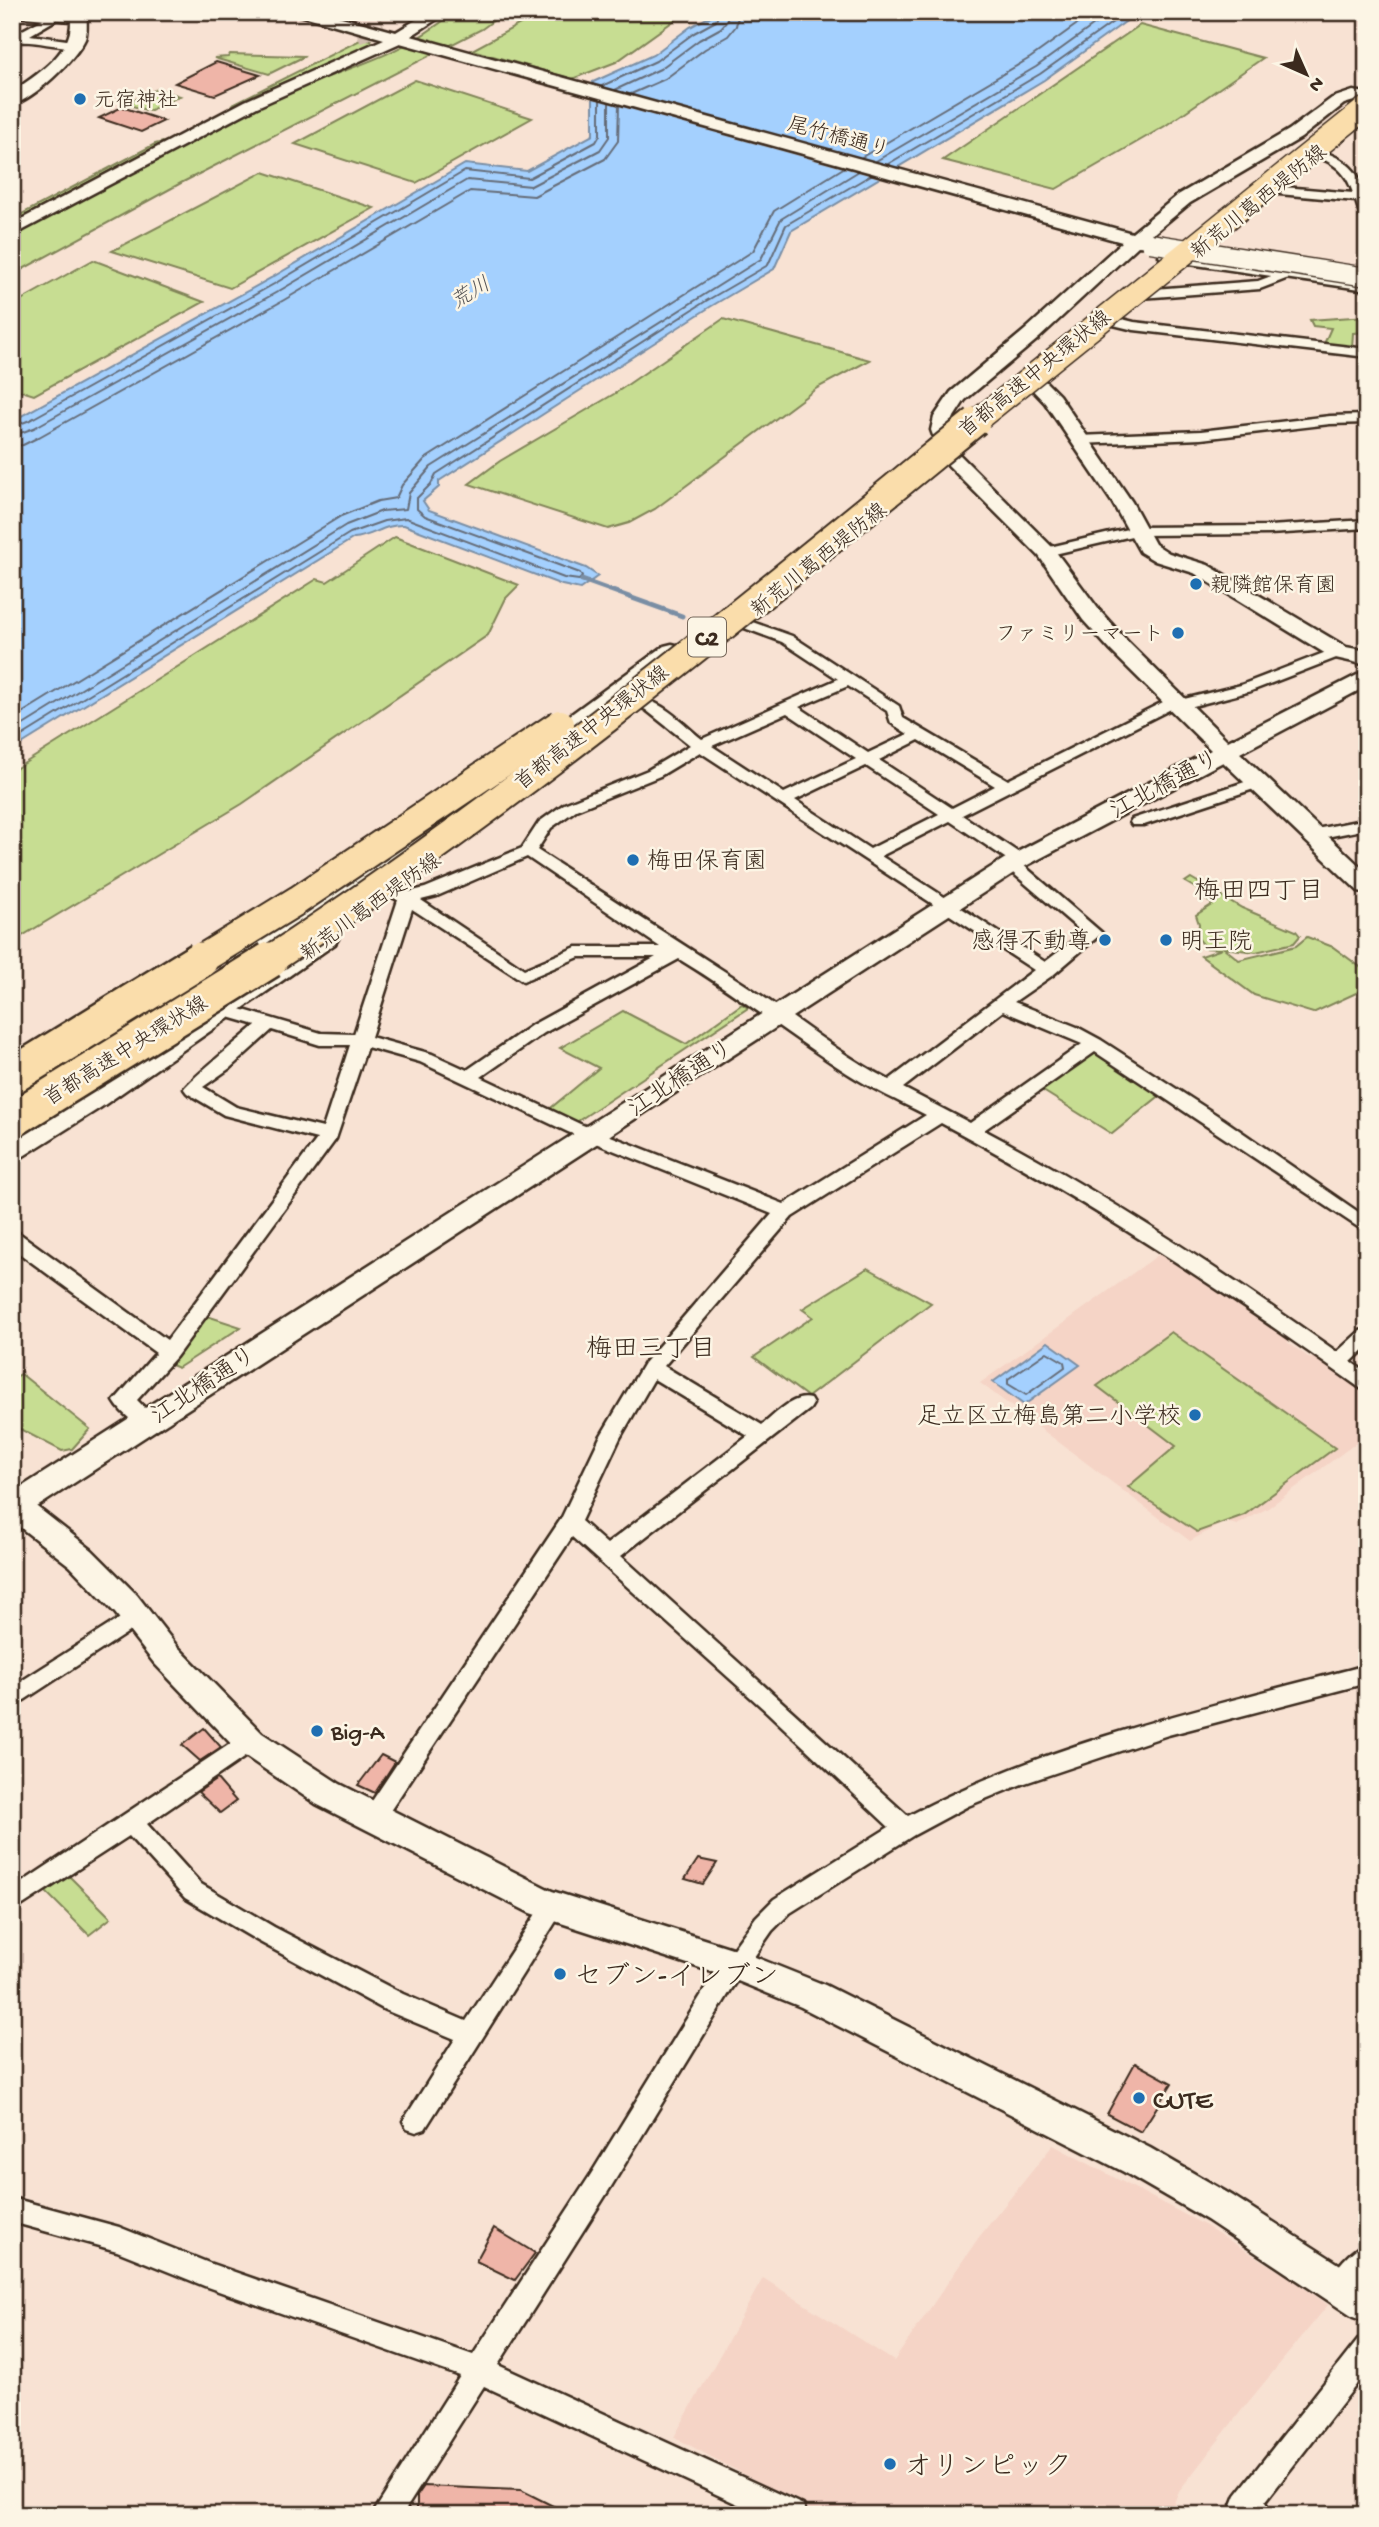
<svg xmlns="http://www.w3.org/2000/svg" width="1379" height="2527" viewBox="0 0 1379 2527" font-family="'Gochi Hand','Klee One',sans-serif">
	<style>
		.built { fill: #f5d4c6 }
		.green { fill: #c7dd92; stroke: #818458; stroke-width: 2 }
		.water { fill: #a4d0fe; stroke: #7a8ea4; stroke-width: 2 }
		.pier { fill: #f8e2d3 }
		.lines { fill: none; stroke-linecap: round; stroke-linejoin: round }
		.shore { stroke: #656c78; stroke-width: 2 }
		.stream { stroke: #7a8ea4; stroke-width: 5 }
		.building { fill: #efb5a8; stroke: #3b2a1e; stroke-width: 2 }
		.secondary-tunnel { stroke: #d2bdaf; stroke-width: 18; stroke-dasharray: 18 9; stroke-linecap: butt }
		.street-casing { stroke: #3b2a1e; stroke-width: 5 }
		.secondary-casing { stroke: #3b2a1e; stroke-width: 5 }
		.street { fill: #fcf5e5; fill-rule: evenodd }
		.secondary { fill: #fcf5e5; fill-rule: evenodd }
		.secondary-bridge-casing { stroke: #3b2a1e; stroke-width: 21; stroke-linecap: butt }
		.highway-bridge-far2-casing { stroke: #3b2a1e; stroke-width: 25; stroke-linecap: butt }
		.highway-bridge-far1-casing { stroke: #3b2a1e; stroke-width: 32; stroke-linecap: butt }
		.highway-bridge-casing { stroke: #3b2a1e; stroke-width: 40; stroke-linecap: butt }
		.secondary-bridge { stroke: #fcf5e5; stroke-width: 18 }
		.highway-bridge-far2 { stroke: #faddab; stroke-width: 22 }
		.highway-bridge-far1 { stroke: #faddab; stroke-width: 28 }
		.highway-bridge { stroke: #faddab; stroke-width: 35 }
		.poi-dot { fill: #1f6fb2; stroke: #fcf5e5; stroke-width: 2.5 }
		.labels { text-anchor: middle; stroke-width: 5; stroke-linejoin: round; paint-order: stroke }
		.far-poi-label { font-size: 21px; fill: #3b2a1e; stroke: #fcf5e5; text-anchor: start }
		.far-street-label { font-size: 21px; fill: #3b2a1e; stroke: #fcf5e5 }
		.far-water-label { font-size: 21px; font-style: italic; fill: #555456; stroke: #fcf5e5 }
		.shield { fill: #fcf5e5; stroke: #75675a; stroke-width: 2 }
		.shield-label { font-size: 23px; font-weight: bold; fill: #3b2a1e }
		.street-label { font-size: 24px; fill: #3b2a1e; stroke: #fcf5e5 }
		.poi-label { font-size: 24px; fill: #3b2a1e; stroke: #fcf5e5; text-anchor: start }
		.neighbourhood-label { font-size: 26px; fill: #3b2a1e; stroke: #fcf5e5 }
		.near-poi-label { font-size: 28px; fill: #3b2a1e; stroke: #fcf5e5; text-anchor: start }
	</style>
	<rect width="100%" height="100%" fill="#f8e2d3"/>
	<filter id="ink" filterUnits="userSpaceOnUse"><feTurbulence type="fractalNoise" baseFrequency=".0143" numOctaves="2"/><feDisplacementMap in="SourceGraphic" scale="14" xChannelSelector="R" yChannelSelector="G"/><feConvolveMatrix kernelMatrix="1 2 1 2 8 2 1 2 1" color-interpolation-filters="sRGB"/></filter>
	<g filter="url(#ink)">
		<!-- built -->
		<g class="built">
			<polygon points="1161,1253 1216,1287 1291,1340 1287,1342 1311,1359 1314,1357 1367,1395 1367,1435 1268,1508 1237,1525 1225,1522 1190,1541 980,1383"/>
			<polygon points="1053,2145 1206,2226 1290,2278 1328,2305 1245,2406 1179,2491 1169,2515 820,2515 674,2437 763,2278 894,2361 979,2237"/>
		</g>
		<!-- green -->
		<g class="green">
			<path d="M454,12H505L482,29L181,183L12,275V235C94,192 175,146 258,105C326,72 393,64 454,12Z"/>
			<polygon points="542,12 686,12 616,62 572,79 472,50"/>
			<polygon points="1140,25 1263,58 1165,126 1056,189 943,160"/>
			<polygon points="364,38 371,40 373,45 231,105"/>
			<polygon points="230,54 305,56 269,74 214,58 228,57"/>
			<polygon points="415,80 532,118 416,183 295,144"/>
			<polygon points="157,89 180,96 149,111 126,104"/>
			<polygon points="168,141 12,225 12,219 155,144"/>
			<polygon points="263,172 374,208 230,288 112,251"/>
			<polygon points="93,260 204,302 34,395 12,388 12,305"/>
			<polygon points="1367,316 1367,332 1353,333 1352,348 1324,344 1331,328 1313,326 1310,320"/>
			<polygon points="723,319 870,360 817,388 655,509 629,523 608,529 469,484 500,461 614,394"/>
			<polygon points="395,537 519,585 506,598 488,635 242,804 12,942 12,771 317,579 327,582"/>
			<polygon points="1191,878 1242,908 1296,931 1300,936 1294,943 1256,952 1224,948 1239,960 1296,946 1307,937 1333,947 1367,972 1367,988 1313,1013 1254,995 1201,956 1222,949 1206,948 1198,938 1199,924 1196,915 1213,904 1204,899 1204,893 1185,882"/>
			<polygon points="742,1004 748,1008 575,1123 546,1112 599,1068 560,1048 623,1011 686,1044"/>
			<polygon points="1095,1051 1163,1093 1112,1134 1040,1089"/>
			<polygon points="868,1268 931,1303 808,1397 754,1357 813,1317 802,1309"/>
			<polygon points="207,1316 241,1327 178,1368 168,1364"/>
			<polygon points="1171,1332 1335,1448 1244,1515 1197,1532 1128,1487 1176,1446 1097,1386"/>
			<polygon points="21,1374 90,1429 72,1449 62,1451 12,1425 12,1379"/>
			<polygon points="69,1876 111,1918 89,1935 46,1892"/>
		</g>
		<!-- water -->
		<g class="water">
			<path d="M718,12H1139L1044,80L791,231L774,269L710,307L439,481V487L423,501L429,510L586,568L598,576L580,589L562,585L404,525C384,524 372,537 354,538L12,750V421L271,278L465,164L527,171L593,135V82L653,55L690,27Z"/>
			<polygon points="1048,1342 1080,1365 1024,1405 993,1382"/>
		</g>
		<!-- pier -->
		<polygon class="pier" points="590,83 901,169 883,179 590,98"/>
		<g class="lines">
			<!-- shore -->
			<g class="shore">
				<polyline points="602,86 656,61 694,33 716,21 719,12"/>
				<polyline points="615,90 660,69 699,40 721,28 727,21 728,12"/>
				<polyline points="631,94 665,79 705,49 728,36 736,26 739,12"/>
				<polyline points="862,157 1030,58 1094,12"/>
				<polyline points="876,161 1036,67 1112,12"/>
				<polyline points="888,164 1040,74 1127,12"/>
				<polyline points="12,427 30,420 274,284 465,171 529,178 596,142 600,135 600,100"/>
				<polyline points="12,436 34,428 279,291 467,180 531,186 600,150 609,137 609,102"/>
				<polyline points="12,446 23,445 39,437 284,300 470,191 534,196 605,159 618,141 619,105"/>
				<polyline points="12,719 341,516 378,501 396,498 402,485 425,459 753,251 774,211 845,167"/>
				<polyline points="12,732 346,525 382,511 406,509 409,493 431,467 761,259 781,219 859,171"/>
				<polyline points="12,742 350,533 384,521 406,518 564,578 579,580 582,577 580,573 425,516 417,509 417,498 431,484 436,474 706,301 768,265 786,225 871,175"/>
				<polygon points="1047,1352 1064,1362 1065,1367 1026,1395 1008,1384 1008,1379"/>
			</g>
			<!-- stream -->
			<polyline class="stream" points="582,580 682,616"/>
		</g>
		<!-- building -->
		<g class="building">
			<polygon points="216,62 260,75 215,95 175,83"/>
			<polygon points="122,107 164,121 141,132 99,118"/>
			<polygon points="204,1728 221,1747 200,1761 182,1745"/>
			<polygon points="381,1755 395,1762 375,1793 358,1785"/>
			<polygon points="217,1779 236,1801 220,1813 198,1792"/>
			<polygon points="698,1859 717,1863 703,1884 685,1879"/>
			<polygon points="1135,2063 1172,2083 1141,2132 1107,2114"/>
			<polygon points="494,2228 535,2253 515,2280 476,2261"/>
			<polygon points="424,2486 521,2490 571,2515 417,2515 417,2496"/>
		</g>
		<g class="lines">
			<!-- secondary-tunnel -->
			<polyline class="secondary-tunnel" points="357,35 383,23"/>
			<!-- street casing -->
			<g class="street-casing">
				<g id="street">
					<path d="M56,12H69L30,35L74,41L79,44L78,46C55,49 33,38 12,43V31L19,32Z"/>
					<path d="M1317,150C1357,161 1367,182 1367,221L1361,217L1356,201L1268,193L1266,190L1272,186L1353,193C1346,171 1334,163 1313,155V151Z"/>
					<polygon points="1287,270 1293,274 1291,277 1260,289 1141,298 1135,294 1141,290 1258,281"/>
					<polygon points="1110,316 1134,322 1367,349 1367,357 1134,330 1105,323 1105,317"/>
					<polygon points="1367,415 1367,423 1330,424 1201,439 1079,444 1072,440 1079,436 1201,431 1330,416"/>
					<polygon points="1367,520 1367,528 1269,534 1136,535 1046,556 1039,552 1041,549 1136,527 1269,526"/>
					<path d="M741,618L792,636L899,706L903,718L1008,780L1169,699L1180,700L1241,685L1334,649H1344L1347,652L1344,655L1251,691L1178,710L1173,708L962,815L1025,857L1027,860L1022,864L1102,933L1053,975L1014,1002L1077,1027L1101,1040L1223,1119L1367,1218V1233L1095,1052L984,1130C1107,1195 1224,1272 1337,1352L1360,1331L1367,1329V1347L1351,1362L1367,1373V1390L1360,1388C1224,1291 1088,1201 941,1123L792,1217L664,1366L762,1425C775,1415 793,1394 810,1399L813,1404L810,1409L621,1556L908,1816C1047,1742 1215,1705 1367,1665V1683L1168,1735L1022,1784L968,1806L914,1835L790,1913L772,1931L731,1990L609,2190L498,2365L803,2505L807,2515H761L484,2386L402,2515H372L460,2376L207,2287L117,2251L12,2222V2198L119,2227L209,2263L473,2355L591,2174L713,1976L756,1917L774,1899L889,1827L767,1712L572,1537L382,1823L374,1826L366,1823L362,1816L561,1519L600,1437L644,1363L772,1214L568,1132L420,1062L367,1047L336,1139L176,1357L137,1400L157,1420L154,1425C139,1430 121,1413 114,1401L156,1353L12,1248V1232L19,1233L167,1340L317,1139L224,1115L187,1093L184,1089C186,1083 245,1035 256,1025L218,1014L215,1010L218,1006H230L321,1033L354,1034L398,900L366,885L364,881L366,877H378L409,892L425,888L522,848L539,822L564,804L648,770L690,745L646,710L631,703L634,700C657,694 684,725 702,739L838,679L782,642L736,625L734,622ZM848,686L887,711L891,723L908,734L868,753L799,707ZM787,713L856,759L784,793L712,746ZM919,740L995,786L952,808L879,760ZM700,752L1034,970L889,1080C835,1052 789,1012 738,980C671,937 604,894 537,850L551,828L576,810L660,776ZM866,766L939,814L870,849L795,800ZM950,821L1008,860L1004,864L1006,867L1083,933L1045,962L881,856ZM527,857L660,947H576L524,969L421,900L437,896ZM412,909L523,981L579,957H656L532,1025L467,1070L432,1054L371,1037ZM679,959C737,994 790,1036 847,1073C873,1090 899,1101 926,1115L784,1204L580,1124L481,1077L544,1033ZM1003,1011L1082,1044L970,1123L903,1088ZM272,1030L320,1045H350L323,1128L236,1107L203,1087L230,1068ZM654,1379L748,1436L607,1544L581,1521L620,1438Z"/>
					<polygon points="1257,778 1265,783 1263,786 1144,825 1132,825 1130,822 1132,819"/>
					<polygon points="1367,819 1367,829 1311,840 1303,835 1311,830"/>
					<polygon points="136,1608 144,1610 147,1616 144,1622 12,1708 12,1687"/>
					<polygon points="250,1733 258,1736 261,1742 258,1748 147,1824 201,1884 274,1927 403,1994 466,2021 545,1900 553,1897 561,1900 565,1907 425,2129 416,2132 407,2129 403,2121 455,2039 385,2010 258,1941 185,1898 129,1836 12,1912 12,1889 242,1736"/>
					<path d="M1367,2243V2274L1349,2294L1340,2297L1331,2294L1327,2285C1334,2269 1351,2249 1367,2243Z"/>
					<polygon points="1367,2336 1367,2371 1265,2502 1273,2515 1236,2515 1232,2505 1236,2495 1358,2340"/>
				</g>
			</g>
			<!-- secondary casing -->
			<g class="secondary-casing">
				<g id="secondary">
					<path d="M15,12H87C86,21 88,31 85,39C75,60 34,99 12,105V92C36,75 72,54 71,21L23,17Z"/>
					<polygon points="297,12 323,12 396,32 429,12 448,12 411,36 1132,233 1178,195 1289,130 1332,98 1353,91 1367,93 1367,103 1354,101 1344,104 1301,138 1190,203 1148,238 1156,243 1153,247 1138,246 1039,338 965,400 954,417 951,430 957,452 1053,548 1099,610 1127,641 1228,741 1367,670 1367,686 1240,753 1367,873 1367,893 1358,891 1223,762 1020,869 37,1507 92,1550 137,1595 176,1645 262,1733 340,1784 552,1891 735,1949 825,1985 1150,2148 1233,2196 1367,2282 1367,2322 1353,2317 1207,2220 1124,2172 801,2007 728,1977 530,1913 316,1804 238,1751 154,1663 115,1613 70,1566 12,1521 12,1493 1004,859 1211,750 1111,651 1083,620 1039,556 941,458 931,430 934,417 951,392 1025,330 1122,242 400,43 257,107 12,236 12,224 245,101 384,39 300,15"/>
					<polygon points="1168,251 1364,280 1367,280 1367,290 1162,260 1159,256 1162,252"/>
					<polygon points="1034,375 1041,377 1059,395 1132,502 1155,544 1169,553 1208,565 1346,647 1367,651 1367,665 1331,657 1194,573 1155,561 1140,552 1112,502 1045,403 1024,381"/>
					<polygon points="672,644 680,646 683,651 680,656 552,750 536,750 533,745 536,740 664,646"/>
					<polygon points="495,775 503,777 507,782 503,787 425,845 249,968 240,971 231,968 228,963 231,958 409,835 487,777"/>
					<polygon points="326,931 335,934 338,939 335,944 100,1108 22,1157 12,1160 12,1139 82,1096 317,934"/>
				</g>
			</g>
			<!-- street -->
			<use href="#street" class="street"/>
			<!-- secondary -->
			<use href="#secondary" class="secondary"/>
			<!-- secondary-bridge casing -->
			<g class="secondary-bridge-casing">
				<polyline id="secondary-bridge" points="1150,243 1367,277"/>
			</g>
			<!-- highway-bridge-far2 casing -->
			<g class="highway-bridge-far2-casing">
				<polyline id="highway-bridge-far2" points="974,423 1367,107"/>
			</g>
			<!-- highway-bridge-far1 casing -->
			<g class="highway-bridge-far1-casing">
				<g id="highway-bridge-far1">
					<polyline points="197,962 298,900 560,724"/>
					<path d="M267,962C516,800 746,609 976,421"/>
				</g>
			</g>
			<!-- highway-bridge casing -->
			<g class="highway-bridge-casing">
				<g id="highway-bridge">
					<polyline points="12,1076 200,960"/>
					<polyline points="12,1120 270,960"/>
				</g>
			</g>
			<!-- secondary-bridge -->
			<use href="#secondary-bridge" class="secondary-bridge"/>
			<!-- highway-bridge-far2 -->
			<use href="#highway-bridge-far2" class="highway-bridge-far2"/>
			<!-- highway-bridge-far1 -->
			<use href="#highway-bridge-far1" class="highway-bridge-far1"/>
			<!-- highway-bridge -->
			<use href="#highway-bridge" class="highway-bridge"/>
		</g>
	</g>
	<!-- markers -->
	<g class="poi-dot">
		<circle cx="80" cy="99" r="7"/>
		<circle cx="1196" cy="584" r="7"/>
		<circle cx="1178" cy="633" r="7"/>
		<circle cx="633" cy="860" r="7"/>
		<circle cx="1105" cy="940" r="7"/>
		<circle cx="1166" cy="940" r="7"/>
		<circle cx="1195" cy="1415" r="7"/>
		<circle cx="317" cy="1731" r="7"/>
		<circle cx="560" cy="1974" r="7"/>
		<circle cx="1139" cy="2098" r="7"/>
		<circle cx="890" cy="2464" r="7"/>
	</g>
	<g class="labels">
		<!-- far-poi labels -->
		<g class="far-poi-label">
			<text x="94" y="106">元宿神社</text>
			<text x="1210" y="591">親隣館保育園</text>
			<text x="1164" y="640" text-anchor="end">ファミリーマート</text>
		</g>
		<!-- far-street labels -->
		<g class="far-street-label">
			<text transform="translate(839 136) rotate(15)" y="7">尾竹橋通り</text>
			<text transform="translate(1258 201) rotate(-39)" y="7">新荒川葛西堤防線</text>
			<text transform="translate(1034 373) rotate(-39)" y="7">首都高速中央環状線</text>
			<text transform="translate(818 559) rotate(-39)" y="7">新荒川葛西堤防線</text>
			<text transform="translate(591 727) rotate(-38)" y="7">首都高速中央環状線</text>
			<text transform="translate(370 906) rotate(-36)" y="7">新荒川葛西堤防線</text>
			<text transform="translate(125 1050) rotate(-32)" y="7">首都高速中央環状線</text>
		</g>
		<!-- far-water labels -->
		<g class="far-water-label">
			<text transform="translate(470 292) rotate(-31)" y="7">荒川</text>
		</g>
		<!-- shield labels -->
		<rect class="shield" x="688" y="617.5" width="38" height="39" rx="5"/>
		<g class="shield-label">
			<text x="707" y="645">C2</text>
		</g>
		<!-- street labels -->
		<g class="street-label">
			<text transform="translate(1164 783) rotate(-28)" y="8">江北橋通り</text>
			<text transform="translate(680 1077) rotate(-33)" y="8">江北橋通り</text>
			<text transform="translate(203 1384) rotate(-33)" y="8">江北橋通り</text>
		</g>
		<!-- poi labels -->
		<g class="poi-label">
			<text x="647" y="868">梅田保育園</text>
			<text x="1091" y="948" text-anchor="end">感得不動尊</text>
			<text x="1180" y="948">明王院</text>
			<text x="1181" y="1423" text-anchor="end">足立区立梅島第二小学校</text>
			<text x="331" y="1739">Big-A</text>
		</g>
		<!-- neighbourhood labels -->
		<g class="neighbourhood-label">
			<text x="1259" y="898">梅田四丁目</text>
			<text x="651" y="1356">梅田三丁目</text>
		</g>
		<!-- near-poi labels -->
		<g class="near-poi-label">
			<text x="574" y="1984">セブン-イレブン</text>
			<text x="1153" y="2108">CUTE</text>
			<text x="904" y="2474">オリンピック</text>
		</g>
	</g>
	<!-- margin -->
	<rect width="1379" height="2527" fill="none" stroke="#fcf5e5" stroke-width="42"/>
	<rect x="21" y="21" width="1337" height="2485" fill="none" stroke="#3b2a1e" stroke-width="2.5" filter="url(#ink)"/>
	<!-- north arrow -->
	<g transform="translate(1306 74) rotate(135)" stroke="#fcf5e5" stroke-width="5" paint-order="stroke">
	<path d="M0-5L12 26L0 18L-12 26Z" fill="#3b2a1e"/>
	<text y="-10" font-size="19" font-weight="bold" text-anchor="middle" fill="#3b2a1e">N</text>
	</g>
</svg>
